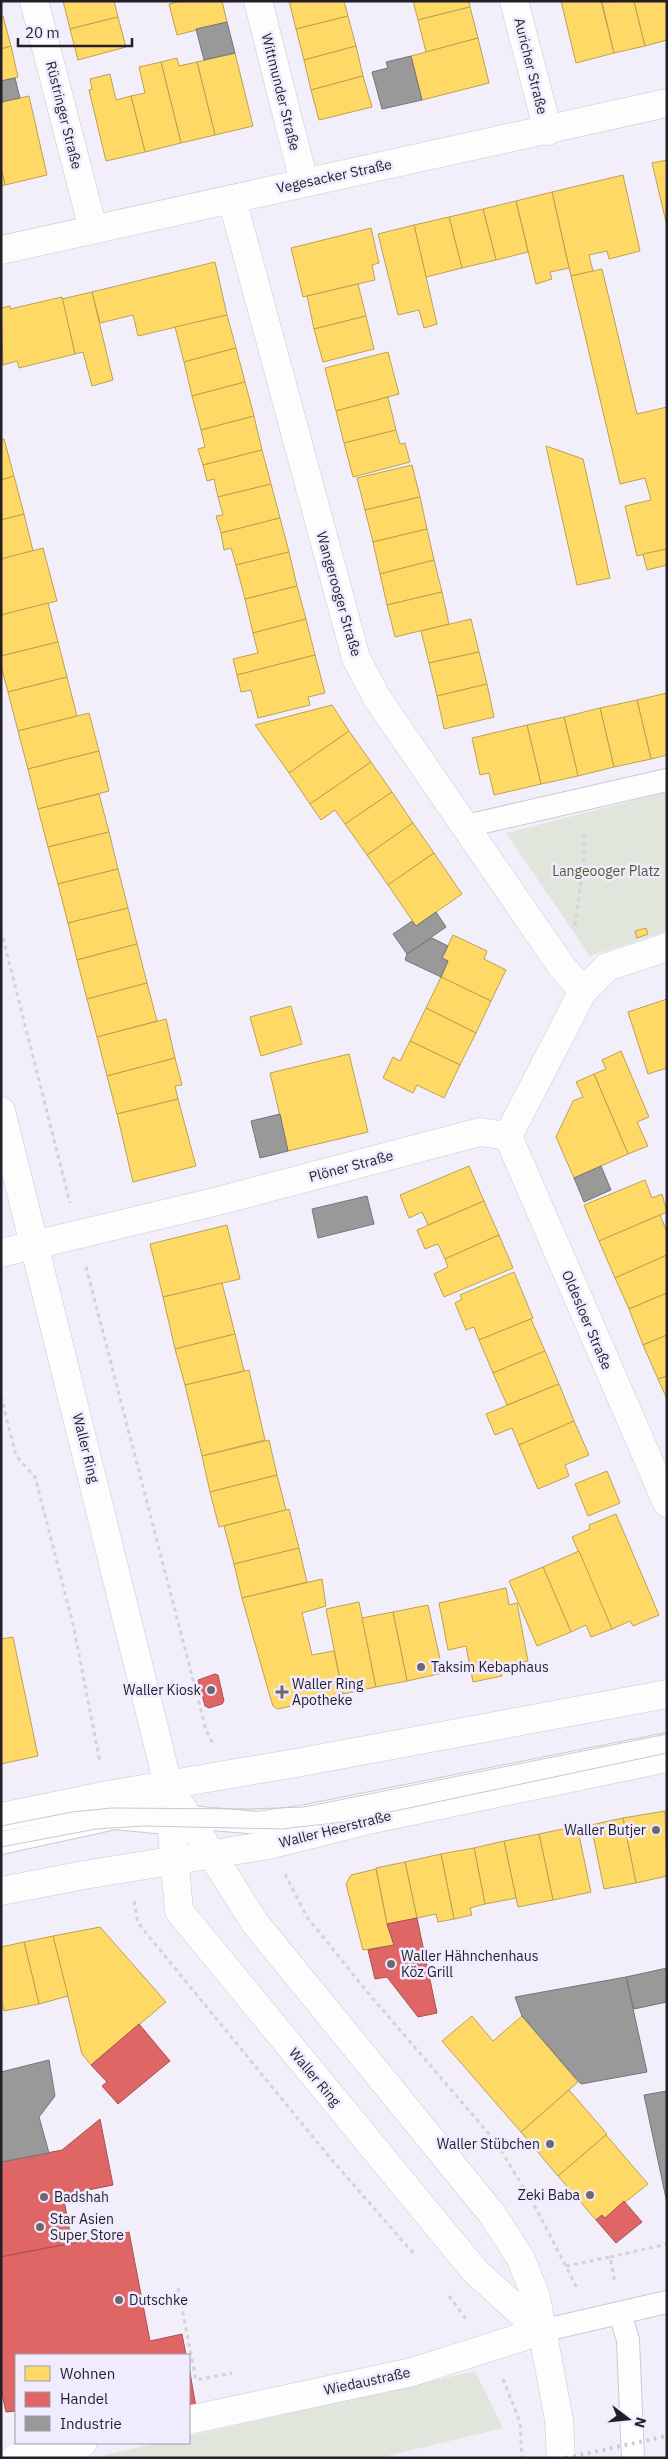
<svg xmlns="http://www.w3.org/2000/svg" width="668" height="2459" viewBox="0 0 668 2459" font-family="'IBM Plex Sans',sans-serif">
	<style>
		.green { fill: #e1e6dd }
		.homes { fill: #ffd966; stroke: #bda154 }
		.shops { fill: #e06666; stroke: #a75154 }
		.industry { fill: #999; stroke: #757478 }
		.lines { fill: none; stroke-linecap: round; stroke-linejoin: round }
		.lane-casing { stroke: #ccc9d4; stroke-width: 24 }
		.street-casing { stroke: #ccc9d4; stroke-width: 29 }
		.secondary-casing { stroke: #ccc9d4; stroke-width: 29 }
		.path { stroke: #d4d3d6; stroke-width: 3; stroke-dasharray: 4 4; stroke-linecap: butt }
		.lane { stroke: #fdfdfe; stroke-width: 22 }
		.street { stroke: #fdfdfe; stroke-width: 28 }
		.secondary { stroke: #fdfdfe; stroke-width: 28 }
		.tram { stroke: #c9c8cb; stroke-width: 1 }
		.rail { stroke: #c9c8cb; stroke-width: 4; stroke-dasharray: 2.5 5; stroke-linecap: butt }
		.poi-dot { fill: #6b6873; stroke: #f0ebfe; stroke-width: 2 }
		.labels { text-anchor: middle; stroke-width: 5; stroke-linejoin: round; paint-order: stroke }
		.street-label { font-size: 14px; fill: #221f2a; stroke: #f0ebfe }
		.park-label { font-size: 14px; fill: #4c5f31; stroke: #f0ebfe }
		.poi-label { font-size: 14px; fill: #221f2a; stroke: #f0ebfe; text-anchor: start }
	</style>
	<rect width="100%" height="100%" fill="#f2effa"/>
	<!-- green -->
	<g class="green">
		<polygon points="667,792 667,931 590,956 506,833"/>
		<polygon points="475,2371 503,2428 379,2458 92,2458 158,2443 189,2443 189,2436"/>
	</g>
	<!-- homes -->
	<g class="homes">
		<polygon points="63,1 114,1 118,17 70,29"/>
		<polygon points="181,1 222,1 227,22 177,35 169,4"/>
		<polygon points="289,1 344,1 348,16 296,29"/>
		<polygon points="413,1 469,1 470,7 418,20"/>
		<polygon points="561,1 601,1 614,53 576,63"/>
		<polygon points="634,1 645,46 614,53 602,2"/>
		<polygon points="634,1 667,1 667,40 645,46"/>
		<polygon points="470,7 478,38 426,52 418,20"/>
		<polygon points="3,16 11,46 1,49 1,17"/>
		<polygon points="348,16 356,46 304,60 296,29"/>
		<polygon points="118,17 126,47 78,60 70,29"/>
		<polygon points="478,38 489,83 422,100 411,56"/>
		<polygon points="11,46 18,77 1,81 1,49"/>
		<polygon points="356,46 363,76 311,90 304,60"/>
		<polygon points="235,53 253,126 215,135 197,62"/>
		<polygon points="177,58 179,66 197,62 215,135 181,143 161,62"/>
		<polygon points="161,62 181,143 145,152 131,96 145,93 139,67"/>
		<polygon points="110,74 116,100 131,96 145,152 106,161 89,90 92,89 90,79"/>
		<polygon points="363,76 372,107 319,120 311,90"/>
		<polygon points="29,96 47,175 5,185 1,168 1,102"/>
		<polygon points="667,160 667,226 652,163"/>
		<polygon points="1,168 5,185 1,186"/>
		<polygon points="623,175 640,251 609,259 607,251 589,255 593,271 571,276 552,192"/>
		<polygon points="552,192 569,268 550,272 552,279 536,284 516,201"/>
		<polygon points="516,201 528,252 496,260 483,209"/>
		<polygon points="483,209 496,260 462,268 449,217"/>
		<polygon points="449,217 462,268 426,277 414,225"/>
		<polygon points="414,225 437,324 424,328 419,310 398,315 378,234"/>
		<polygon points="371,228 379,263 372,265 375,280 303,297 291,248"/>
		<polygon points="215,262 227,315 138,336 133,315 100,323 92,292"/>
		<polygon points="602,269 637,414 667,407 667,549 637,556 625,506 651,500 645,478 620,484 571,276"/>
		<polygon points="358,284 366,316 314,329 307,296"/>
		<polygon points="92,292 113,380 92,386 83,352 75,354 62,299"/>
		<polygon points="62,297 75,354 19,368 17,361 3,365 1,308 10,306 10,309"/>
		<polygon points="227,315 236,348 184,362 175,327"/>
		<polygon points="366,316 374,349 323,362 314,329"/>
		<polygon points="236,348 245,382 192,396 184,362"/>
		<polygon points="388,352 399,394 336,411 325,368"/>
		<polygon points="245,382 254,416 201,430 192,396"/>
		<polygon points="388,397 396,430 344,443 336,411"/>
		<polygon points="254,416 262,450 203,465 198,449 205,447 201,430"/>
		<polygon points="396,430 400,444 405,443 410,462 353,477 344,443"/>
		<polygon points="4,439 14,476 1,480 1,440"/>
		<polygon points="546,446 583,459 610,578 577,585"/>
		<polygon points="262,450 271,484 218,497 214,479 207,481 203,465"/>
		<polygon points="412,465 420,497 365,510 357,478"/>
		<polygon points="14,476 24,514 1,520 1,480"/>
		<polygon points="271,484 280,518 221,533 216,516 223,515 218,497"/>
		<polygon points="420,497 427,529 373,542 365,510"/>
		<polygon points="24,514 33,551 1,559 1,520"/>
		<polygon points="280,518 289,552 236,565 231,548 224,550 221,533"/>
		<polygon points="427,529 434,560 380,574 373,542"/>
		<polygon points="43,548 57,601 1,615 1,559"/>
		<polygon points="667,549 667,565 647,570 643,554"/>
		<polygon points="289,552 297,586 245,599 236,565"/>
		<polygon points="434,560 442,592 387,605 380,574"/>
		<polygon points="297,586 306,619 253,633 245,599"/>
		<polygon points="442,592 449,624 395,637 387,605"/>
		<polygon points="48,603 58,642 1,656 1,615"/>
		<polygon points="306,619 315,655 237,675 233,659 258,653 253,633"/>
		<polygon points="471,619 479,652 429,663 421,631"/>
		<polygon points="58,642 67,677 8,692 1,666 1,656"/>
		<polygon points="479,652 487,684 437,696 429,663"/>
		<polygon points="315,655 325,693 308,697 310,705 258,718 251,690 241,692 237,675"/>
		<polygon points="67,677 77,716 18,731 8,692"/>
		<polygon points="487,684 494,717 444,729 437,696"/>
		<polygon points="667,693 667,755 651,759 637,700"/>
		<polygon points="637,700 651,759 614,767 600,708"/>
		<polygon points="332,705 349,731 289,773 255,725"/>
		<polygon points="600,708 614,767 578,776 564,717"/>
		<polygon points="89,713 99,751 28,769 18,731"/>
		<polygon points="564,717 578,776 541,784 527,725"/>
		<polygon points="527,725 541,784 494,795 489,773 480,775 472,738"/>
		<polygon points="349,731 371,762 310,804 289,773"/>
		<polygon points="99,751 109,791 38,809 28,769"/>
		<polygon points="371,762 392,792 345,824 335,810 321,820 310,804"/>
		<polygon points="392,792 413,823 367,855 345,824"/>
		<polygon points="99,794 109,832 48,847 38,809"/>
		<polygon points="413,823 434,853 388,885 367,855"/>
		<polygon points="109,832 118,869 58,884 48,847"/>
		<polygon points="434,853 462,894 416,926 388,885"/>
		<polygon points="118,869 128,908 68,923 58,884"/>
		<polygon points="128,908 137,944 77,960 68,923"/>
		<polygon points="646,928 648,934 637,938 635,931"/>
		<polygon points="453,935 487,951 484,959 506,970 491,1001 441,977 448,961 442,958"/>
		<polygon points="137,944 147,983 87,999 77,960"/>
		<polygon points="441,977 491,1001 476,1033 426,1008"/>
		<polygon points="147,983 157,1021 97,1037 87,999"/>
		<polygon points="667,999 667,1068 648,1074 628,1012"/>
		<polygon points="291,1006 302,1044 261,1056 250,1017"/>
		<polygon points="426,1008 476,1033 460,1065 410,1041"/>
		<polygon points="166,1019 175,1058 107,1076 97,1037"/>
		<polygon points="410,1041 460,1065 444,1098 417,1085 413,1093 383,1078 393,1057 400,1061"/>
		<polygon points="621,1051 649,1117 637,1122 648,1146 628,1154 594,1074 606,1069 602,1060"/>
		<polygon points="349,1054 368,1132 288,1151 270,1073"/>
		<polygon points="175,1058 182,1085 175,1086 178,1099 117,1114 107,1076"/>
		<polygon points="594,1074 628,1154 574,1178 556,1137 573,1101 583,1097 576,1082"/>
		<polygon points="178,1099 196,1166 133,1182 117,1114"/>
		<polygon points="469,1166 484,1201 428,1225 422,1212 409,1218 400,1195"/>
		<polygon points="645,1180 652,1198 662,1194 667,1212 599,1241 584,1205"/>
		<polygon points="484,1201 499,1235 445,1259 438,1244 425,1249 417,1230"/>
		<polygon points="660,1215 667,1232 667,1255 615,1278 599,1241"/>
		<polygon points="227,1225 240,1279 163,1297 150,1244"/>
		<polygon points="499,1235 513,1268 444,1297 434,1274 448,1267 445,1259"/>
		<polygon points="667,1255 667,1293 629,1309 615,1278"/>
		<polygon points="514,1272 533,1318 479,1340 474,1327 466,1330 455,1303 462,1299 460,1295"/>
		<polygon points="222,1283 235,1334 175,1349 163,1297"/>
		<polygon points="667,1293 667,1335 643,1345 629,1309"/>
		<polygon points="531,1319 545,1351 493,1373 479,1340"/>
		<polygon points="235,1334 244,1371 185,1385 175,1349"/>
		<polygon points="667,1335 667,1376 658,1379 643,1345"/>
		<polygon points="545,1351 559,1384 507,1405 493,1373"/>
		<polygon points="249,1370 265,1440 202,1456 185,1385"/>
		<polygon points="667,1376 667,1399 658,1379"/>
		<polygon points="559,1384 574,1421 519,1445 512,1428 495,1435 486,1414"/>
		<polygon points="574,1421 589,1455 565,1465 569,1476 538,1489 519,1445"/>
		<polygon points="269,1440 277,1475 210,1492 202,1456"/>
		<polygon points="607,1471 620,1503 588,1516 575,1484"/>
		<polygon points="277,1475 286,1510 219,1527 210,1492"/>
		<polygon points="289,1509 299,1548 234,1564 224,1526"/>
		<polygon points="616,1514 659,1615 633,1626 630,1621 612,1629 572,1537 590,1529 589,1525"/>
		<polygon points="299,1548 307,1582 242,1598 234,1564"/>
		<polygon points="579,1551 612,1629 591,1637 586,1625 571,1632 543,1567"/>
		<polygon points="543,1567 571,1632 537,1646 509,1581"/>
		<polygon points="322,1579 326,1606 302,1613 312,1655 334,1651 343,1694 278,1709 273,1706 271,1700 242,1598"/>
		<polygon points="506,1588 509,1605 517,1603 528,1661 500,1667 502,1676 473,1682 466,1646 448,1650 439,1603"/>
		<polygon points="359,1602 376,1687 343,1694 326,1609"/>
		<polygon points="428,1605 443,1673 407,1681 393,1612"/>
		<polygon points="393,1612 407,1681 376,1687 362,1618"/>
		<polygon points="13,1637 38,1756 1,1764 1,1639"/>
		<polygon points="665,1811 667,1876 636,1883 623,1818"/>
		<polygon points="623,1818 636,1883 604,1889 591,1825"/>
		<polygon points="577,1826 591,1892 553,1900 539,1834"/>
		<polygon points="539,1834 553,1900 518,1907 504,1841"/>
		<polygon points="504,1841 516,1898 485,1904 474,1848"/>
		<polygon points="474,1848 485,1904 470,1908 472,1915 454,1919 441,1854"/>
		<polygon points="441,1854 454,1919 438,1922 436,1914 417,1918 405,1862"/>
		<polygon points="405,1862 417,1918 387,1924 376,1868"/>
		<polygon points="376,1869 387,1924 394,1945 363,1950 346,1884 351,1875"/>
		<polygon points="100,1927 166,2002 91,2065 82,2054 53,1936"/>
		<polygon points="53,1936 68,1996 39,2004 24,1942"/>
		<polygon points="24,1942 39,2004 4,2011 1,1998 1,1947"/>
		<polygon points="472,2016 493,2041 522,2016 578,2082 521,2132 442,2041"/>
		<polygon points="569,2090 607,2134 558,2176 521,2132"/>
		<polygon points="606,2135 648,2184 605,2218 602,2215 596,2220 558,2176"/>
	</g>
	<!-- shops -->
	<g class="shops">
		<polygon points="215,1674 218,1675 224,1701 222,1704 209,1708 205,1706 198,1680"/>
		<polygon points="417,1918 437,2013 418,2017 387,1977 375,1979 368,1950 394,1945 387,1924"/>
		<polygon points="139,2024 170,2061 118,2104 102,2086 107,2082 91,2065"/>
		<polygon points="100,2119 113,2185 63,2195 72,2243 1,2257 1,2162 62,2150"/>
		<polygon points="624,2201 642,2222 616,2243 596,2220 602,2215 605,2218"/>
		<polygon points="129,2232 150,2341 182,2334 186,2355 16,2355 16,2411 6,2412 1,2389 1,2257"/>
		<polygon points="189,2367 196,2407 189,2408"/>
	</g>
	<!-- industry -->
	<g class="industry">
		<polygon points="227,22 235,53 204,60 196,29"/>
		<polygon points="411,56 422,100 382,109 372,72 388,68 386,62"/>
		<polygon points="15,78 20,98 1,102 1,81"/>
		<polygon points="436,912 446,927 407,954 393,934 412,921 416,926"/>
		<polygon points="432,938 448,946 442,958 448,961 441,977 405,960 407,954"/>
		<polygon points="280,1114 288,1151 260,1158 251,1121"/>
		<polygon points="601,1166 611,1190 584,1202 574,1178"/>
		<polygon points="367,1196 374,1224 318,1238 312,1209"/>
		<polygon points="667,1968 667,2002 634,2009 626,1977"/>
		<polygon points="626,1977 647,2072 581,2084 522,2016 515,1997"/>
		<polygon points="49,2060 55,2096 39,2117 49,2153 1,2162 1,2072"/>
		<polygon points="667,2091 667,2203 644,2095"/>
	</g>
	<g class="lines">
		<!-- lane casing -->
		<g class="lane-casing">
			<g id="lane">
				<polyline points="466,826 667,780"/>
				<polyline points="114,1796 170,1808 189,1817 258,1823 306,1816 667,1744"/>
				<polyline points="1,1843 115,1818 187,1825"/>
				<polyline points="620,2313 628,2340 633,2458"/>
				<polyline points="541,2331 667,2302"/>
			</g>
		</g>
		<!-- street casing -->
		<g class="street-casing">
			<g id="street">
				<polyline points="34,1 93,229"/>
				<polyline points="258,1 304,182"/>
				<polyline points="514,1 548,131"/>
				<polyline points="232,199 356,658 377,698 562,967 583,991"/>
				<polyline points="1,250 667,103"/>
				<polyline points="508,1136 667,1503"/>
				<polyline points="508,1136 583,991 607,967 667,947"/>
				<polyline points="1,1253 218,1201 480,1132 508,1136"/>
				<polyline points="189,2420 412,2372 541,2331"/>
				<polyline points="15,2458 83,2443"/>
			</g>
		</g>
		<!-- secondary casing -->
		<g class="secondary-casing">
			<g id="secondary">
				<polyline points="1,1111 168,1785 179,1911 475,2271 541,2331"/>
				<polyline points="169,1787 255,1923 492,2214 521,2259 536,2297 559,2420 561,2458"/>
				<polyline points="1,1817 108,1795 296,1763 667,1694"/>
				<polyline points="1,1891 84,1875 269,1845 368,1820 667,1758"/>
			</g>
		</g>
		<!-- path -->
		<g class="path">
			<polyline points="575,925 584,858 584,829"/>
			<polyline points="1,930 70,1203"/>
			<polyline points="86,1267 206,1730 213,1744"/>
			<polyline points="1,1396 16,1456 35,1477 73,1624 100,1762"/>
			<polyline points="285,1874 307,1917 369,1994 496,2142 538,2212 578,2290"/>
			<polyline points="134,1901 138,1923 331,2159 414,2254"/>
			<polyline points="610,2257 667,2244"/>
			<polyline points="566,2266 610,2257 615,2283"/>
			<polyline points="178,2288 196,2380 232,2373"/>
			<polyline points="449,2296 466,2319"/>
			<polyline points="503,2379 520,2422 522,2458"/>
		</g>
		<!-- lane -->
		<use href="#lane" class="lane"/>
		<!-- street -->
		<use href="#street" class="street"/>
		<!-- secondary -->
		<use href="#secondary" class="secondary"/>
		<!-- tram -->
		<g class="tram">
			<polyline points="1,1826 72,1812 112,1808 250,1809 304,1807 667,1734"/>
			<polyline points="1,1847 96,1829 144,1826 282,1829 343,1822 667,1753"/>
		</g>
		<!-- rail -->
		<polyline class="rail" points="566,2458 667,2436"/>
	</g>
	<!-- markers -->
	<g class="poi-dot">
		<circle cx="421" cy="1667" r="5"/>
		<circle cx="211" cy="1690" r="5"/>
		<path d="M279.5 1684.5h5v5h5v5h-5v5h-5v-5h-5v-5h5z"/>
		<circle cx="656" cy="1830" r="5"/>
		<circle cx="391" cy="1964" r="5"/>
		<circle cx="550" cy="2144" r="5"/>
		<circle cx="590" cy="2195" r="5"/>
		<circle cx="44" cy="2197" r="5"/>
		<circle cx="40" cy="2227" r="5"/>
		<circle cx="119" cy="2300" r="5"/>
	</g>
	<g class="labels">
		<!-- street labels -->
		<g class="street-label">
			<text transform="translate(531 66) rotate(76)" y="5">Auricher Straße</text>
			<text transform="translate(281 92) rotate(76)" y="5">Wittmunder Straße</text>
			<text transform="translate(64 115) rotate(76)" y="5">Rüstringer Straße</text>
			<text transform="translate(334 176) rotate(-12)" y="5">Vegesacker Straße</text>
			<text transform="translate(339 594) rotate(74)" y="5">Wangerooger Straße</text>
			<text transform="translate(351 1166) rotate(-15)" y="5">Plöner Straße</text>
			<text transform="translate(587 1320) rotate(67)" y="5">Oldesloer Straße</text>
			<text transform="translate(86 1448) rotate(76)" y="5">Waller Ring</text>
			<text transform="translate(335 1829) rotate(-14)" y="5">Waller Heerstraße</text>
			<text transform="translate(315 2077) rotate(50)" y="5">Waller Ring</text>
			<text transform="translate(367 2381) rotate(-12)" y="5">Wiedaustraße</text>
		</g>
		<!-- park labels -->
		<g class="park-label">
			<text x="606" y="876">Langeooger Platz</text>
		</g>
		<!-- poi labels -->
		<g class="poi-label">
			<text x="431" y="1672">Taksim Kebaphaus</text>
			<text x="292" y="1689">Waller Ring<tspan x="292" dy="16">Apotheke</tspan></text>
			<text x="201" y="1695" text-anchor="end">Waller Kiosk</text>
			<text x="646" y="1835" text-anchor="end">Waller Butjer</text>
			<text x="401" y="1961">Waller Hähnchenhaus<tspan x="401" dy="16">Köz Grill</tspan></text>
			<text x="540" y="2149" text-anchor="end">Waller Stübchen</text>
			<text x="580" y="2200" text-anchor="end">Zeki Baba</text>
			<text x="54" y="2202">Badshah</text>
			<text x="50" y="2224">Star Asien<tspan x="50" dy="16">Super Store</tspan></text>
			<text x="129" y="2305">Dutschke</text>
		</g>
	</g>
	<!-- border -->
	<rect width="668" height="2459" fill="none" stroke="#221f2a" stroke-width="5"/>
	<!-- legend -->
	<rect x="15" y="2354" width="175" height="90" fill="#f0ebfe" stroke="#9e99a9"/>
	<rect x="25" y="2366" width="25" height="15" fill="#ffd966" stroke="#9e99a9"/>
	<text x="60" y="2379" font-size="15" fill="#221f2a">Wohnen</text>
	<rect x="25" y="2392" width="25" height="15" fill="#e06666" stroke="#9e99a9"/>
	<text x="60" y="2404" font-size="15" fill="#221f2a">Handel</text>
	<rect x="25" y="2416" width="25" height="15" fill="#999999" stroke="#9e99a9"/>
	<text x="60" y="2429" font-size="15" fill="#221f2a">Industrie</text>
	<!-- north arrow -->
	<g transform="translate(628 2419) rotate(106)" stroke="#f0ebfe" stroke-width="4" paint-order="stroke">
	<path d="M0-4L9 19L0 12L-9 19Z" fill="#221f2a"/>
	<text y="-8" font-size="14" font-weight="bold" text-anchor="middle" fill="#221f2a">N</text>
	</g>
	<!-- scale -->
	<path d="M18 38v8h114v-8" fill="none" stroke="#221f2a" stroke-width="2.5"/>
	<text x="25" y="38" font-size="15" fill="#221f2a" stroke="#f0ebfe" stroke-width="4" paint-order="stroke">20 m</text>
</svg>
